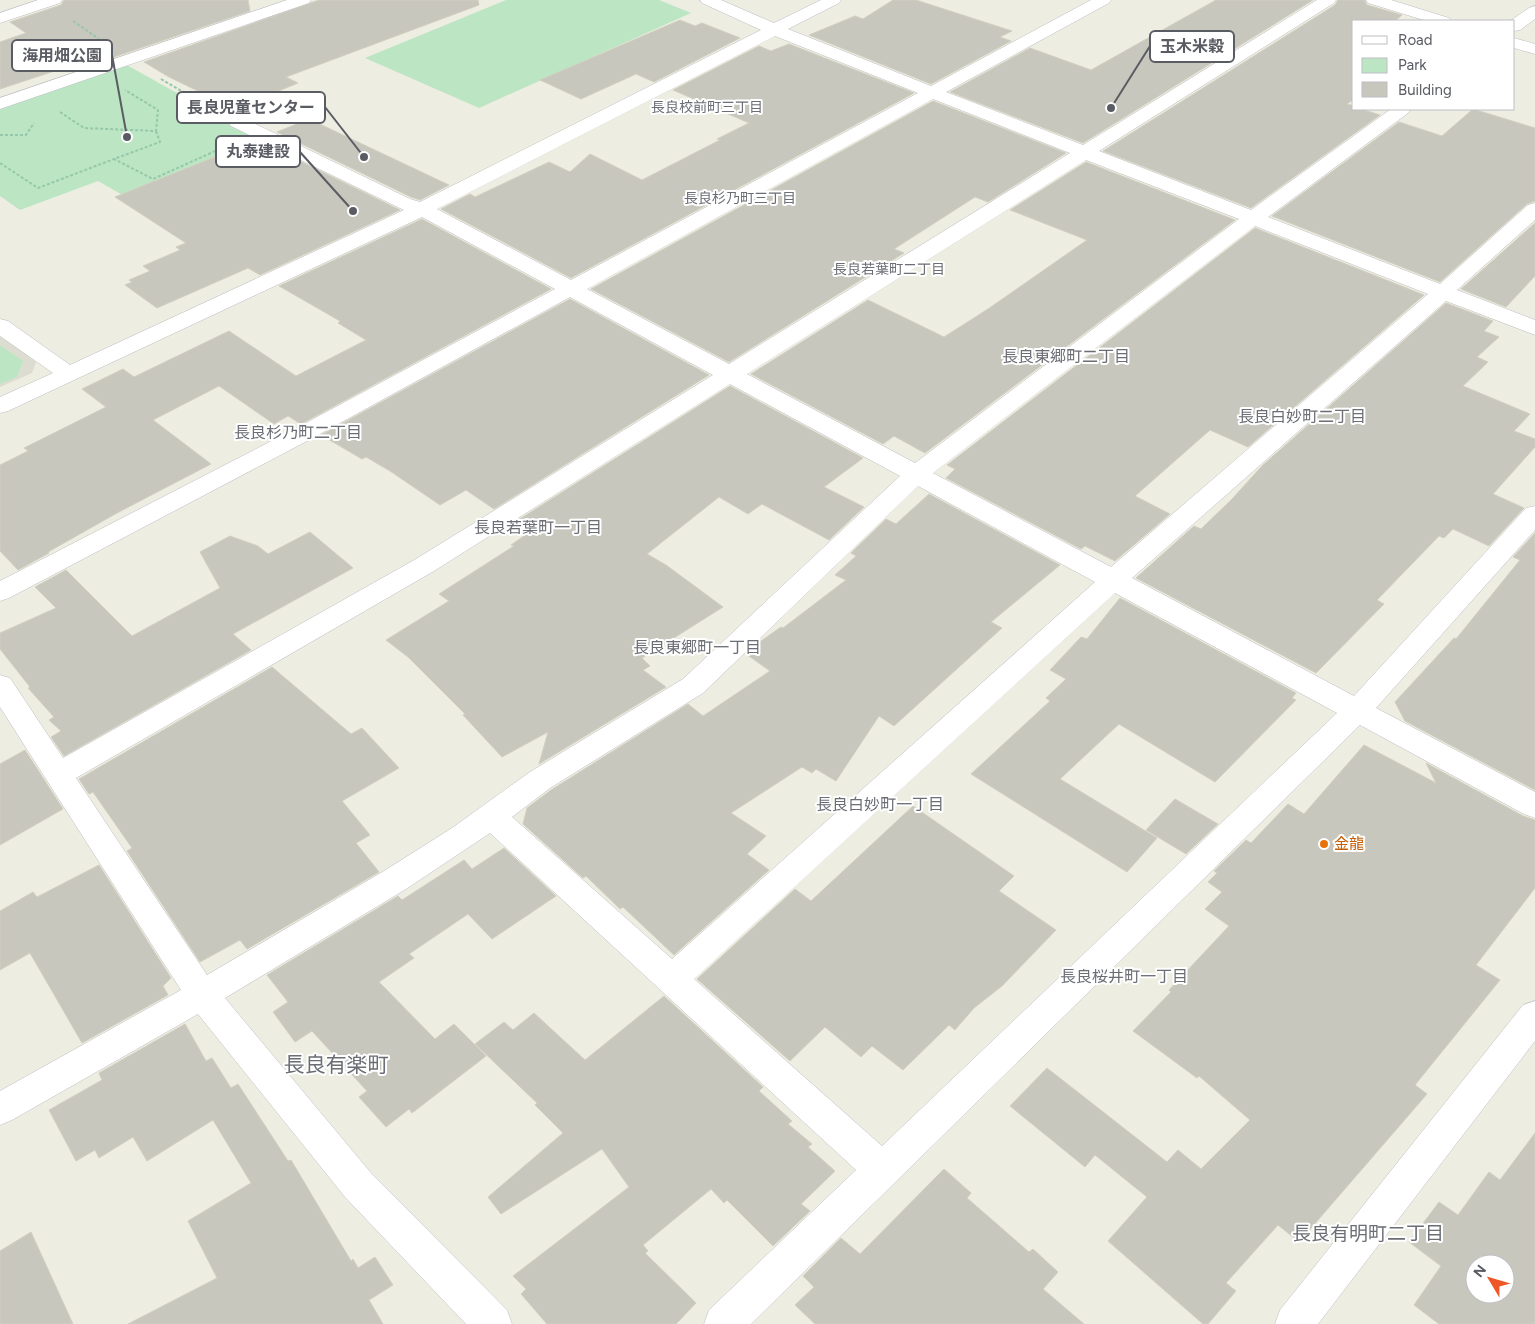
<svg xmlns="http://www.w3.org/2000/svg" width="1535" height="1324" viewBox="0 0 1535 1324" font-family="Figtree,'Noto Sans JP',sans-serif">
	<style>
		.education { fill: #dddcd0 }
		.green { fill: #bce6c3 }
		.building { fill: #c8c7be; stroke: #d2cfbf; fill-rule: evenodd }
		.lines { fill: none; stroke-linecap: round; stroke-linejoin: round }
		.minor-casing { stroke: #bcbdc3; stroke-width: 1 }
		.path { stroke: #95c7ab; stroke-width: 2; stroke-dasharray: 3 2; stroke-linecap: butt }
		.minor { fill: #fff; fill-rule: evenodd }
		.food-dot { fill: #e8710a; stroke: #fff; stroke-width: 2 }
		.labels { text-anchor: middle; stroke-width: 4; stroke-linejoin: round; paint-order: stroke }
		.far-neighbourhood-label { font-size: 14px; fill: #6b6e75; stroke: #fff }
		.food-label { font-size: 15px; fill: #c56008; stroke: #fff; text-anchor: start }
		.neighbourhood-label { font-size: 16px; fill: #6b6e75; stroke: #fff }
		.near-neighbourhood-label { font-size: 19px; fill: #6b6e75; stroke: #fff }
		.near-quarter-label { font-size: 21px; fill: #6b6e75; stroke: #fff }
		.leader { fill: none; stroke: #5a5c63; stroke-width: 2 }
		.callout-dot { fill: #5a5c63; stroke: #fff; stroke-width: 2 }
		.callout { fill: #fff; stroke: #5a5c63; stroke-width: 2 }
		.callout-label { font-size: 16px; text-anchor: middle; font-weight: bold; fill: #5a5c63 }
	</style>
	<rect width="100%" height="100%" fill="#edede1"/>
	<!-- education -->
	<polygon class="education" points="0,335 36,362 32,373 0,387"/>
	<!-- green -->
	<g class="green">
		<polygon points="506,0 659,0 691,13 479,108 365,58"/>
		<polygon points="125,64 252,135 256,139 126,197 98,181 20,210 0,196 0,107"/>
		<polygon points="0,345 23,361 17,377 0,384"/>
	</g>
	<!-- building -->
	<g class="building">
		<polygon points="64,0 248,0 250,11 102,61 91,59 0,89 0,42 26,33 10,22 61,5"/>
		<polygon points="319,0 478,0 479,5 286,77 298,83 235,109 169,77 144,62"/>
		<polygon points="893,0 916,0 1012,31 1000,37 1011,41 931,84 809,35 855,16 863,19"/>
		<polygon points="1216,0 1313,0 1083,143 950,92 1030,48 1091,70"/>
		<polygon points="1338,0 1364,0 1367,5 1402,15 1395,21 1354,21 1354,99 1347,104 1354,106 1354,109 1361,109 1380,115 1251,208 1103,151 1335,5"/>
		<polygon points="680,20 695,26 702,23 740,38 654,82 636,74 581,99 540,80"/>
		<polygon points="789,44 914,93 571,278 441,209 470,194 475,197 549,162 570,172 590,154 642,180 720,140 717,139 749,123 673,90 759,46 771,51"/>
		<polygon points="933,101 1066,153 988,202 975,197 894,249 904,253 729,362 591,289"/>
		<polygon points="1473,109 1535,128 1535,201 1527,204 1440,282 1272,216 1399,122 1442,136"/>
		<polygon points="309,119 449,185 420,200 411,197 277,132"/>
		<polygon points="257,140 400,210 260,275 248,268 157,308 125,285 132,282 129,280 150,271 143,266 180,250 176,247 186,243 115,197"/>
		<polygon points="1086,162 1235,220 925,453 894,436 883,444 751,374 868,300 944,337 988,309 1087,240 1010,210"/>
		<polygon points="422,219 551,289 301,424 288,416 274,424 219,386 153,420 211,464 117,513 48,552 49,553 18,570 0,551 0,465 28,451 24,448 106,407 82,389 123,369 134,377 229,331 296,376 366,340 338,323 340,321 279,286"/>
		<polygon points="1535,223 1535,276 1506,307 1461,289"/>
		<polygon points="1255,228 1424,295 1248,447 1210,430 1135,496 1170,514 1115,561 1085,546 1081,549 946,478 955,469 947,465"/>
		<polygon points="570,299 709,375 494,509 466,490 440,505 390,471 366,457 362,459 321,435"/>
		<polygon points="1446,303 1493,321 1484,331 1499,337 1477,357 1488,362 1463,386 1530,414 1514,431 1535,439 1535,447 1493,494 1524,508 1489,546 1453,529 1444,538 1439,536 1377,600 1384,604 1316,673 1136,578 1194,526 1201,529 1232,499 1263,465"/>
		<polygon points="730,386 863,458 824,487 864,507 829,540 762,504 748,514 719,497 647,554 666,565 723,607 642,658 650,666 643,670 666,687 539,764 548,732 502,757 463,715 465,714 408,657 386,640 449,601 439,594 514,546 511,545 531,531 515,522"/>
		<polygon points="929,494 1060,565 991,622 1002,628 894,726 879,716 836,781 816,769 812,773 802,767 731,813 766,836 747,854 769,870 674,955 623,907 620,909 586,876 583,878 523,824 527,808 551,790 688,704 703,716 770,671 746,654 758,643 781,627 783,628 846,580 835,575 856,556 851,553 886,519 896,524"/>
		<polygon points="310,532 353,568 233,634 251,650 64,756 51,737 61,731 49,720 54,717 28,688 30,687 0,649 0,633 56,608 35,587 66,570 132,636 220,588 200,552 230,536 258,546 268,554"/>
		<polygon points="1535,533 1535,790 1405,721 1395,702 1454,638 1456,639 1520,560 1513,557"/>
		<polygon points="1120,598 1296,693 1292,698 1296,700 1215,782 1119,724 1060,779 1157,838 1127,872 971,774 1050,701 1046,698 1066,679 1050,670 1081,637 1087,639"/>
		<polygon points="272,667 351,734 362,728 399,768 342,801 370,835 356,843 379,872 247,949 240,940 200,962 127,851 132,848 93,792 89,794 79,779"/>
		<polygon points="1364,745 1436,783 1426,763 1523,816 1535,820 1535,888 1476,965 1500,980 1415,1085 1427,1094 1299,1242 1278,1225 1226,1283 1236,1291 1208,1324 1203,1324 1108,1241 1147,1197 1095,1155 1085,1167 1010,1106 1047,1068 1167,1162 1178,1150 1201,1169 1250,1120 1199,1076 1197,1078 1133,1031 1171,992 1169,990 1229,926 1205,909 1222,892 1208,882 1217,873 1214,871 1246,840 1251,843 1288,804 1304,814"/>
		<polygon points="25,750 63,809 0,845 0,764"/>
		<polygon points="1175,799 1218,824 1186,854 1146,830"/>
		<polygon points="913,806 1014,876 999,891 1056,930 1002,986 974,1008 955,1030 949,1025 903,1070 872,1046 861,1057 825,1027 790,1061 697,979 795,889 811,901"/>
		<polygon points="504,848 556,896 492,939 468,914 409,954 414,958 379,982 435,1039 454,1024 486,1056 412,1113 409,1109 386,1127 359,1097 367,1091 312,1031 295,1042 273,1012 288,1002 267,975 398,896 402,900 464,860 472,869"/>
		<polygon points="99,865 171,978 163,986 168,995 82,1043 30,953 0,970 0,911 33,892 37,897"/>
		<polygon points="664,996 763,1087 759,1091 792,1121 788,1124 812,1144 808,1147 835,1171 801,1204 810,1211 773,1246 727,1200 724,1203 711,1189 643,1245 648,1251 645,1253 696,1303 676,1324 547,1324 521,1294 526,1289 513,1276 629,1187 602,1149 501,1214 488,1197 563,1133 535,1105 537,1103 475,1044 504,1022 513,1030 534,1013 585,1060"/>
		<polygon points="185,1024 206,1061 212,1058 231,1088 238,1084 288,1161 291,1160 351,1261 353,1259 358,1268 375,1257 393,1285 369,1300 383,1324 128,1324 217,1278 188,1221 251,1183 213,1120 147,1161 133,1137 99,1158 95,1150 76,1161 49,1110 102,1080 99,1073"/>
		<path d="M1535,1133V1324H1439L1414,1305L1441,1266L1409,1242L1439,1202L1458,1215L1489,1172L1500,1180ZM1475,1264H1505V1294H1475Z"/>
		<polygon points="944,1169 971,1193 967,1198 1029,1252 1033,1249 1058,1272 1043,1289 1084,1324 815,1324 795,1305 814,1287 803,1276 841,1238 860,1254"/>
		<polygon points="31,1232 73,1324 0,1324 0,1251"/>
	</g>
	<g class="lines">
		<!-- minor casing -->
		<g class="minor-casing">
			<g id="minor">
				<polygon points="38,0 62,0 60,3 0,23 0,13"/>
				<polygon points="287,0 311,0 309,3 0,109 0,98"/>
				<path d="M700,0H721L774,23L821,0H841L839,3L788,29L931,86L1091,0H1111L1109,3L946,92L1083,145L1317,0H1336L1334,3L1099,151L1251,210L1391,109H1411L1408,113L1268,217L1440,284L1528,205L1535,203V220L1457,290L1535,320V335L1446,301L1132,578L1354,696L1526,508L1535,506V530L1376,708L1535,792V818L1524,814L1360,725L751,1324H704L709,1310L856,1170L490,833L406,889L225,998L371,1173L507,1310L512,1324H466L345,1197L198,1014L12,1120L0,1125V1091L181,990L0,707V675L10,678L63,758L416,559L713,375L570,297L307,441L9,598L0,601V581L291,431L555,289L422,217L8,411L0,413V397L53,373L0,336V319L8,321L70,365L404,210L231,126L228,122L231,118L237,117L243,118L410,199L420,202L761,30L702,3ZM775,36L918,93L571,280L437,209ZM933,99L1070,153L729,364L587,289ZM1086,160L1239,219L915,463L747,374ZM1255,226L1428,294L1111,567L933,473ZM730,384L900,476L683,679L530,772L452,828L384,871L207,975L76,778L434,571ZM918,486L1095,582L672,959L512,817L550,788L703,693ZM1115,593L1337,713L882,1146L694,979Z"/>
				<polygon points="1366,0 1391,0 1449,18 1451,21 1427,21 1368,3"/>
				<polygon points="1535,6 1535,19 1520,30 1514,31 1514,21 1510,21 1529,8"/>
				<polygon points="1514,38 1535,44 1535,54 1514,48"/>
				<polygon points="1535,1001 1535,1041 1318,1324 1275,1324 1280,1310 1523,1005"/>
			</g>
		</g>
		<!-- path -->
		<g class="path">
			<polyline points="73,21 99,39"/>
			<polyline points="161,79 209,107"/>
			<polyline points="60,112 84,128 156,131 158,110 125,90"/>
			<polyline points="156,131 160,142 114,159 153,179 222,148"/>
			<polyline points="0,135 26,135 34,123"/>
			<polyline points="0,163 38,188 114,159"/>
		</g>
		<!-- minor -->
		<use href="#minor" class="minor"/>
	</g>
	<!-- markers -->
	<circle class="food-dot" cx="1324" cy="844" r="5"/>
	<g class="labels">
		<!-- far-neighbourhood labels -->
		<g class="far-neighbourhood-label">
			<text x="707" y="112">長良校前町三丁目</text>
			<text x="740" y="203">長良杉乃町三丁目</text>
			<text x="889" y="274">長良若葉町二丁目</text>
		</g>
		<!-- food labels -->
		<g class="food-label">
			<text x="1334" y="849">金龍</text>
		</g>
		<!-- neighbourhood labels -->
		<g class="neighbourhood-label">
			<text x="1066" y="362">長良東郷町二丁目</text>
			<text x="1302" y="422">長良白妙町二丁目</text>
			<text x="298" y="438">長良杉乃町二丁目</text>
			<text x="538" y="533">長良若葉町一丁目</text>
			<text x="697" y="653">長良東郷町一丁目</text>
			<text x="880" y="810">長良白妙町一丁目</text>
			<text x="1124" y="982">長良桜井町一丁目</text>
		</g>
		<!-- near-neighbourhood labels -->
		<g class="near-neighbourhood-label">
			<text x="1368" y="1240">長良有明町二丁目</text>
		</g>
		<!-- near-quarter labels -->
		<g class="near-quarter-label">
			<text x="336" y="1072">長良有楽町</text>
		</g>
	</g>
	<!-- callouts -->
	<path class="leader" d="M1111 108L1150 46M127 137L112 55M364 157L325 107M353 211L300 152"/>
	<g class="callout-dot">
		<circle cx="1111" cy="108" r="5"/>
		<circle cx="127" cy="137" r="5"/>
		<circle cx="364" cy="157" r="5"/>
		<circle cx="353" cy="211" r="5"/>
	</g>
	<g class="callout">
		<rect x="1150" y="31" width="84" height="31" rx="5"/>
		<rect x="12" y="40" width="100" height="31" rx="5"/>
		<rect x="177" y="92" width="148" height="31" rx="5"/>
		<rect x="216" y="136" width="84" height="31" rx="5"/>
	</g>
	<g class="callout-label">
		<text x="1192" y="52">玉木米穀</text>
		<text x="62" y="61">海用畑公園</text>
		<text x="251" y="113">長良児童センター</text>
		<text x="258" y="157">丸泰建設</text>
	</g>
	<!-- legend -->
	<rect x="1352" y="20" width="162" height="90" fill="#ffffff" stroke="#bdbec1"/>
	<rect x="1362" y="36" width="25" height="8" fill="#ffffff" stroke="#bdbec1"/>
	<text x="1398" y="45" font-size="15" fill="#5a5c63">Road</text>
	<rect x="1362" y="58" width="25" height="15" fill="#bce6c3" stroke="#bdbec1"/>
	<text x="1398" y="70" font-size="15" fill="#5a5c63">Park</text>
	<rect x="1362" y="82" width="25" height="15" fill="#c8c7be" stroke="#bdbec1"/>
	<text x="1398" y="95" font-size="15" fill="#5a5c63">Building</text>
	<!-- north arrow -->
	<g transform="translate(1490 1279) rotate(308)"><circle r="24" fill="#ffffff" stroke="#bdbec1"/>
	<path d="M0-4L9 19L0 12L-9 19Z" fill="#ee5727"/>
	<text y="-8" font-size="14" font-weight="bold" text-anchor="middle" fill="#5a5c63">N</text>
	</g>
</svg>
